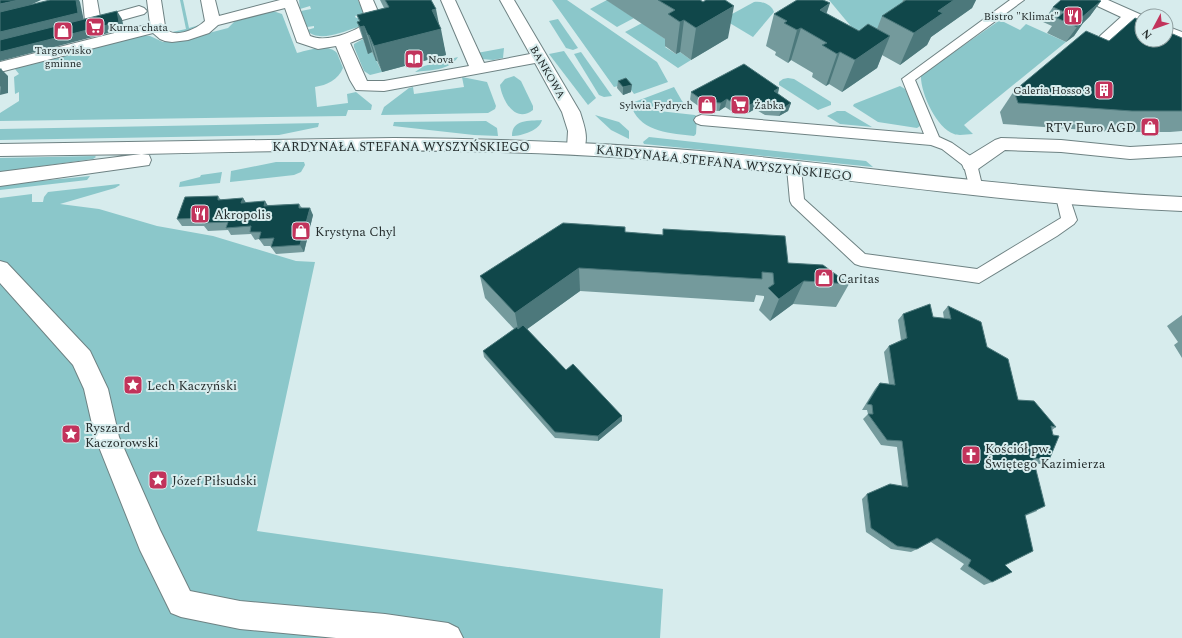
<svg xmlns="http://www.w3.org/2000/svg" width="1182" height="638" viewBox="0 0 1182 638" font-family="Spectral,serif">
	<style>
		.green { fill: #8bc7ca }
		.lines { fill: none; stroke-linecap: round; stroke-linejoin: round }
		.service-casing { stroke: #6e8283; stroke-width: 2 }
		.pedestrian-casing { stroke: #6e8283; stroke-width: 2 }
		.minor-casing { stroke: #6e8283; stroke-width: 2 }
		.tertiary-casing { stroke: #6e8283; stroke-width: 2 }
		.service { fill: #fff; fill-rule: evenodd }
		.pedestrian { fill: #fff; fill-rule: evenodd }
		.minor { fill: #fff; fill-rule: evenodd }
		.tertiary { fill: #fff; fill-rule: evenodd }
		.wall { fill: #749a9c }
		.shaded-wall { fill: #4c787b }
		.building { fill: #10474a; stroke: #4c787b }
		.labels { text-anchor: middle; stroke-width: 4; stroke-linejoin: round; paint-order: stroke }
		.far-poi-label { font-size: 11px; fill: #242c2c; stroke: #d7eced; text-anchor: end }
		.far-street-label { font-size: 11px; fill: #242c2c; stroke: #d7eced }
		.poi-label { font-size: 13px; fill: #242c2c; stroke: #d7eced; text-anchor: start }
		.street-label { font-size: 13px; fill: #242c2c; stroke: #d7eced }
	</style>
	<rect width="100%" height="100%" fill="#d7eced"/>
	<!-- green -->
	<g class="green">
		<path d="M180,0H183L189,28L203,24C195,31 182,35 172,32L186,29Z"/>
		<path d="M299,0H358L364,13L355,16L356,18L365,16L359,27L355,28C343,32 317,43 307,30L314,28V26L307,27L301,11L311,9L310,6L300,9Z"/>
		<polygon points="552,0 567,0 657,62 668,82 634,94 627,84 614,87"/>
		<polygon points="607,0 634,18 617,27 590,9"/>
		<polygon points="829,0 932,0 869,48"/>
		<path d="M754,2C762,1 771,4 774,12L753,37L723,19Z"/>
		<path d="M273,11L282,14L297,53C310,50 327,43 337,53L343,68C338,80 327,85 315,87L317,107L348,103L347,94L356,92L372,105L371,110H348L346,116L0,121V113L19,101V92L15,94L14,77L19,74L15,69H9L140,35L150,36L163,42L178,41L228,28L235,21Z"/>
		<polygon points="558,19 578,48 573,50 566,48 549,21"/>
		<path d="M1000,20L1020,30L1026,24L1066,42L964,125L973,134C967,134 959,136 954,134C936,128 920,92 921,75Z"/>
		<polygon points="642,23 671,43 665,47 676,54 680,52 691,60 678,68 625,32"/>
		<polygon points="363,39 368,53 372,52 382,72 370,75 364,71 354,47 354,44"/>
		<polygon points="504,48 503,58 493,60 482,59 477,53"/>
		<polygon points="564,51 596,98 588,105 549,54"/>
		<polygon points="581,52 612,96 604,97 599,95 574,54"/>
		<path d="M458,57C449,71 430,70 415,72L424,66Z"/>
		<path d="M514,76L521,81L533,106V110C515,124 502,100 500,85L505,79Z"/>
		<polygon points="462,77 487,82 496,106 495,109 488,113 381,115 384,107 409,88 413,87 414,94 464,87"/>
		<polygon points="788,78 794,79 831,102 831,105 818,110 779,85 779,82 783,79"/>
		<polygon points="900,86 905,89 921,121 920,126 917,128 878,122 853,106 854,104"/>
		<polygon points="674,87 682,101 692,111 629,104"/>
		<path d="M632,108L695,115L697,117L696,134L694,136C672,133 642,133 632,108Z"/>
		<polygon points="837,111 845,111 872,127 840,124 827,116"/>
		<polygon points="595,115 619,122 629,131 629,139 611,130"/>
		<path d="M542,120C540,130 522,136 512,136C512,119 529,121 542,120Z"/>
		<polygon points="486,121 497,128 498,136 474,135 393,126 394,122"/>
		<polygon points="319,123 318,127 279,135 0,140 0,129"/>
		<polygon points="649,137 866,161 873,167 644,144 643,142"/>
		<polygon points="95,156 96,157 93,159 0,172 0,158"/>
		<polygon points="276,162 304,162 305,165 301,172 294,175 230,182 231,171"/>
		<polygon points="222,172 220,183 179,187 180,182 200,177 201,175"/>
		<polygon points="90,176 87,180 0,190 0,185"/>
		<polygon points="119,184 120,185 115,188 60,204 99,209 157,226 213,236 296,261 315,262 257,531 663,589 660,638 0,638 0,198 32,194 32,202 43,202 44,197 48,192"/>
	</g>
	<g class="lines">
		<!-- service casing -->
		<g class="service-casing">
			<g id="service">
				<polygon points="1010,0 1024,0 915,80 939,137 952,143 976,160 983,189 981,193 976,194 971,193 964,166 942,149 931,145 701,125 696,123 694,120 696,117 701,115 924,134 902,79"/>
				<polygon points="794,163 799,164 801,168 804,199 865,254 977,269 1061,218 1056,197 1058,193 1063,192 1068,193 1077,220 1074,224 1057,236 979,283 861,266 855,264 792,205 790,201 787,168 789,164"/>
			</g>
		</g>
		<!-- pedestrian casing -->
		<g class="pedestrian-casing">
			<g id="pedestrian">
				<polygon points="83,0 97,0 100,17 139,6 144,8 147,11 144,14 90,29 85,27 82,24 85,21"/>
				<polygon points="0,261 7,263 90,351 108,389 119,437 160,530 190,591 240,601 385,614 448,623 458,628 463,638 336,638 240,629 181,617 171,613 140,550 95,437 84,389 73,365 0,283"/>
			</g>
		</g>
		<!-- minor casing -->
		<g class="minor-casing">
			<g id="minor">
				<path d="M147,0H161L165,26C171,41 197,29 205,21L201,0H215L219,16L280,0H296L310,36C326,43 351,33 365,24L367,22L359,0H373L383,23L369,35L350,43L367,81H384L469,66L441,0H455L484,63L530,54L500,0H514L580,112C584,125 590,140 582,152L576,154L570,152L567,148L568,131L562,112L535,63L384,91L356,90L350,80L336,46L318,49L297,42L285,8L218,25L209,33L188,40L172,42L165,41L160,39L153,33L0,72V62L150,24Z"/>
				<polygon points="1089,0 1108,0 1144,16 1142,16 1142,26 1133,23 1126,30 1142,37 1142,40 1148,40 1182,55 1182,66 1117,38 1112,42 1100,42 1098,39 1100,36 1121,17 1091,3"/>
				<polygon points="1166,26 1182,32 1182,43 1166,37"/>
				<polygon points="1001,138 1061,140 1130,147 1182,144 1182,156 1130,159 1061,152 1005,150 978,169 971,171 964,169 962,164 964,159 995,140"/>
			</g>
		</g>
		<!-- tertiary casing -->
		<g class="tertiary-casing">
			<path id="tertiary" d="M394,138C496,139 598,142 700,151C861,166 1020,189 1182,197V211C1112,208 1043,203 973,195C859,183 744,166 629,158C467,147 305,150 142,154L149,155L151,160L149,165L0,186V172L141,154L0,156V144Z"/>
		</g>
		<!-- service -->
		<use href="#service" class="service"/>
		<!-- pedestrian -->
		<use href="#pedestrian" class="pedestrian"/>
		<!-- minor -->
		<use href="#minor" class="minor"/>
		<!-- tertiary -->
		<use href="#tertiary" class="tertiary"/>
	</g>
	<!-- wall -->
	<g class="wall">
		<polygon points="380,0 431,0 439,25 446,55 382,72 377,61 376,61 372,52 368,54 357,22 359,21 357,15 384,8"/>
		<polygon points="606,0 701,0 728,38 691,60 680,52 676,54 665,46 665,39"/>
		<polygon points="903,0 976,0 972,8 931,37 927,45 900,65 882,55 877,68 842,92 829,84 826,86 812,77 813,73 791,60 788,63 775,55 776,52 766,46 774,14 827,14 859,31 877,29 882,16 902,3"/>
		<polygon points="1101,1 1090,16 1083,23 1074,36 1066,42 1047,33 1052,26 1043,22 1053,7"/>
		<polygon points="1182,38 1182,131 1170,132 1114,132 1003,124 1000,112 1014,91 1109,41"/>
		<polygon points="618,81 631,92 623,95 617,88"/>
		<polygon points="779,88 778,94 791,103 788,111 779,116 765,115 755,109 748,113 733,112 725,107 719,111 704,110 690,100 691,92"/>
		<polygon points="218,196 221,200 243,198 246,203 268,205 299,204 302,208 313,215 304,252 276,254 271,247 272,246 264,246 259,239 255,240 251,234 231,235 228,230 208,231 204,226 182,226 177,219"/>
		<polygon points="663,229 788,263 849,284 836,307 793,304 770,321 759,310 764,298 764,296 756,295 754,302 580,291 527,329 566,370 622,416 622,421 598,441 555,438 484,357 483,351 514,329 485,298 480,276 625,232 663,235"/>
		<polygon points="948,306 987,347 1018,400 1056,427 1052,430 1049,460 1041,464 1035,464 1037,511 1025,516 1005,565 992,582 984,585 960,569 964,564 931,542 911,552 891,549 866,532 862,499 867,494 902,486 897,447 881,445 863,419 868,414 867,410 862,410 875,389 880,383 889,384 884,352 889,346 901,340 898,320 903,314 944,319 943,312"/>
		<polygon points="1182,315 1182,358 1174,345 1178,342 1167,326"/>
	</g>
	<!-- shaded-wall -->
	<g class="shaded-wall">
		<polygon points="19,0 41,0 26,7 0,14 0,4"/>
		<polygon points="76,0 79,0 80,2 84,21 0,42 0,32"/>
		<polygon points="698,0 701,0 697,27 734,6 728,38 691,60 696,28"/>
		<polygon points="954,0 976,0 972,8 931,37 927,45 900,65 914,33 938,11"/>
		<polygon points="1101,1 1090,16 1083,23 1074,36 1066,42 1077,27 1080,19"/>
		<polygon points="830,3 819,36 820,10"/>
		<polygon points="436,9 440,29 441,29 446,55 382,72 374,46 432,10"/>
		<polygon points="117,11 122,19 124,29 0,61 0,52"/>
		<polygon points="684,20 680,52 676,54 680,22"/>
		<polygon points="364,26 372,52 368,54 360,27"/>
		<polygon points="801,28 791,60 788,63 797,30"/>
		<polygon points="368,35 369,35 377,61 376,61"/>
		<polygon points="890,36 877,68 842,92 855,60"/>
		<polygon points="840,52 829,84 826,86 837,54"/>
		<polygon points="1,69 8,76 8,93 0,95"/>
		<polygon points="632,85 631,92 623,95 623,87"/>
		<polygon points="779,88 777,96 774,91"/>
		<polygon points="727,99 725,107 719,111 721,103"/>
		<polygon points="757,101 755,109 748,113 750,105"/>
		<polygon points="791,103 788,111 779,116 782,109"/>
		<polygon points="243,198 248,206 241,203"/>
		<polygon points="265,201 270,209 264,206"/>
		<polygon points="310,208 313,215 304,252 300,245"/>
		<polygon points="579,268 580,291 519,335 515,313"/>
		<polygon points="804,281 793,304 770,321 779,299"/>
		<polygon points="622,416 622,421 598,441 598,436"/>
	</g>
	<!-- building -->
	<g class="building">
		<polygon points="0,0 19,0 0,4"/>
		<polygon points="50,0 76,0 78,13 0,32 0,12"/>
		<polygon points="385,0 431,0 436,9 432,10 441,29 374,46 369,35 368,35 364,26 360,27 357,22 360,21 357,15 389,7"/>
		<polygon points="658,0 700,0 703,2 706,0 725,0 734,6 696,28 684,20 680,22 668,14 675,10"/>
		<polygon points="797,0 823,0 830,3 820,10 859,31 868,24 890,36 855,60 840,52 837,54 822,45 827,43 801,28 797,30 784,23 787,21 774,14"/>
		<polygon points="906,0 954,0 938,11 943,13 914,33 882,16"/>
		<polygon points="1061,0 1098,0 1101,1 1080,19 1084,20 1077,27 1057,18 1064,12 1053,7"/>
		<polygon points="117,11 119,22 0,52 0,40"/>
		<polygon points="1135,18 1142,21 1142,40 1166,40 1166,31 1182,38 1182,111 1132,111 1018,103 1014,91 1086,31 1109,41"/>
		<polygon points="744,64 779,88 774,91 791,103 782,109 767,108 757,101 750,105 734,104 727,99 721,103 705,102 691,92"/>
		<rect x="0" y="69" width="1" height="17"/>
		<polygon points="626,78 632,85 623,87 618,81"/>
		<polygon points="218,196 218,200 243,198 241,203 265,201 264,206 299,204 299,208 310,208 300,245 271,247 274,238 259,239 261,232 250,232 251,226 226,228 228,222 202,223 204,218 177,219 185,197"/>
		<polygon points="563,223 625,227 625,232 663,235 663,229 785,236 788,263 823,265 849,284 804,281 779,299 768,288 774,284 773,273 762,272 762,279 579,268 515,313 480,276"/>
		<polygon points="930,304 933,317 951,319 948,306 981,322 987,347 1008,359 1018,400 1034,401 1056,427 1051,426 1053,435 1059,436 1049,460 1033,458 1045,506 1025,515 1033,551 1005,565 1012,572 992,582 968,566 971,560 937,538 917,549 897,546 871,528 867,494 890,484 908,487 902,441 887,440 868,414 873,414 872,405 867,404 880,383 895,385 889,346 907,338 903,314"/>
		<polygon points="523,325 566,370 573,364 622,416 598,436 555,432 483,351 517,327 518,329"/>
	</g>
	<!-- icons -->
	<defs>
		<g id="restaurant-square" transform="scale(1)"><rect x="-9" y="-9" width="18" height="18" rx="4" fill="#c2335b" stroke="#d7eced"/><path d="M-5-6h1v4h1v-4h1v4h1v-4h1v5L-1.5 .5V6h-2V.5L-5-1ZM5-6V6H3V1.5H1.5Q1.5-4 5-6Z" fill="#fff"/></g>
		<g id="supermarket-square" transform="scale(1)"><rect x="-9" y="-9" width="18" height="18" rx="4" fill="#c2335b" stroke="#d7eced"/><path d="M-6-5.5h2.5l.6 2H6L4.5 2H-2.5L-4.4-4H-6ZM-1.5 3.2a1.3 1.3 0 1 0 .1 0ZM3 3.2a1.3 1.3 0 1 0 .1 0Z" fill="#fff"/></g>
		<g id="shop-square" transform="scale(1)"><rect x="-9" y="-9" width="18" height="18" rx="4" fill="#c2335b" stroke="#d7eced"/><path d="M-5-2.5h2.3a2.7 3.5 0 0 1 5.4 0H5L5.5 6h-11ZM-1.5-2.5h3a1.5 2.3 0 0 0-3 0Z" fill="#fff"/></g>
		<g id="library-square" transform="scale(1)"><rect x="-9" y="-9" width="18" height="18" rx="4" fill="#c2335b" stroke="#d7eced"/><path d="M-6-4Q-3-5.5-.7-3.5V5Q-3 3-6 4ZM6-4Q3-5.5 .7-3.5V5Q3 3 6 4Z" fill="#fff"/></g>
		<g id="building-square" transform="scale(1)"><rect x="-9" y="-9" width="18" height="18" rx="4" fill="#c2335b" stroke="#d7eced"/><path d="M-4-6H4V6H1V3H-1V6H-4ZM-2.5-4.3h1.7v1.8h-1.7ZM.8-4.3h1.7v1.8H.8ZM-2.5-1h1.7V.8h-1.7ZM.8-1h1.7V.8H.8Z" fill="#fff"/></g>
		<g id="sight-square" transform="scale(1)"><rect x="-9" y="-9" width="18" height="18" rx="4" fill="#c2335b" stroke="#d7eced"/><path d="M0-6L1.8-2.2L6-1.7L2.9 1.2L3.7 5.4L0 3.3L-3.7 5.4L-2.9 1.2L-6-1.7L-1.8-2.2Z" fill="#fff"/></g>
		<g id="church-square" transform="scale(1)"><rect x="-9" y="-9" width="18" height="18" rx="4" fill="#c2335b" stroke="#d7eced"/><path d="M-1.2-6h2.4v3.5h3.3v2.4h-3.3V6h-2.4V-.1h-3.3v-2.4h3.3Z" fill="#fff"/></g>
	</defs>
	<g fill-rule="evenodd">
		<use href="#restaurant-square" x="1073" y="16"/>
		<use href="#supermarket-square" x="95" y="27"/>
		<use href="#shop-square" x="63" y="31"/>
		<use href="#library-square" x="414" y="59"/>
		<use href="#building-square" x="1104" y="90"/>
		<use href="#shop-square" x="707" y="105"/>
		<use href="#supermarket-square" x="740" y="105"/>
		<use href="#shop-square" x="1150" y="127"/>
		<use href="#restaurant-square" x="200" y="214"/>
		<use href="#shop-square" x="301" y="231"/>
		<use href="#shop-square" x="824" y="278"/>
		<use href="#sight-square" x="133" y="385"/>
		<use href="#sight-square" x="71" y="434"/>
		<use href="#church-square" x="971" y="455"/>
		<use href="#sight-square" x="158" y="480"/>
	</g>
	<g class="labels">
		<!-- far-poi labels -->
		<g class="far-poi-label">
			<text x="1059" y="20">Bistro "Klimat"</text>
			<text x="109" y="31" text-anchor="start">Kurna chata</text>
			<text x="63" y="54" text-anchor="middle">Targowisko<tspan x="63" dy="13">gminne</tspan></text>
			<text x="428" y="63" text-anchor="start">Nova</text>
			<text x="1090" y="94">Galeria Hosso 3</text>
			<text x="693" y="109">Sylwia Fydrych</text>
			<text x="754" y="109" text-anchor="start">Żabka</text>
		</g>
		<!-- far-street labels -->
		<g class="far-street-label">
			<text transform="translate(548 72) rotate(60)" y="4">BANKOWA</text>
		</g>
		<!-- poi labels -->
		<g class="poi-label">
			<text x="1136" y="132" text-anchor="end">RTV Euro AGD</text>
			<text x="214" y="219">Akropolis</text>
			<text x="315" y="236">Krystyna Chyl</text>
			<text x="838" y="283">Caritas</text>
			<text x="147" y="390">Lech Kaczyński</text>
			<text x="85" y="432">Ryszard<tspan x="85" dy="15">Kaczorowski</tspan></text>
			<text x="985" y="453">Kościół pw.<tspan x="985" dy="15">Świętego Kazimierza</tspan></text>
			<text x="172" y="485">Józef Piłsudski</text>
		</g>
		<!-- street labels -->
		<g class="street-label">
			<text x="401" y="151">KARDYNAŁA STEFANA WYSZYŃSKIEGO</text>
			<text transform="translate(724 162) rotate(6)" y="5">KARDYNAŁA STEFANA WYSZYŃSKIEGO</text>
		</g>
	</g>
	<!-- north arrow -->
	<g transform="translate(1154 28) rotate(229)"><circle r="19" fill="#d7eced" stroke="#8f9fa0"/>
	<path d="M0-3L7 15L0 10L-7 15Z" fill="#c2335b"/>
	<text y="-6" font-size="11" font-weight="bold" text-anchor="middle" fill="#242c2c">N</text>
	</g>
</svg>
